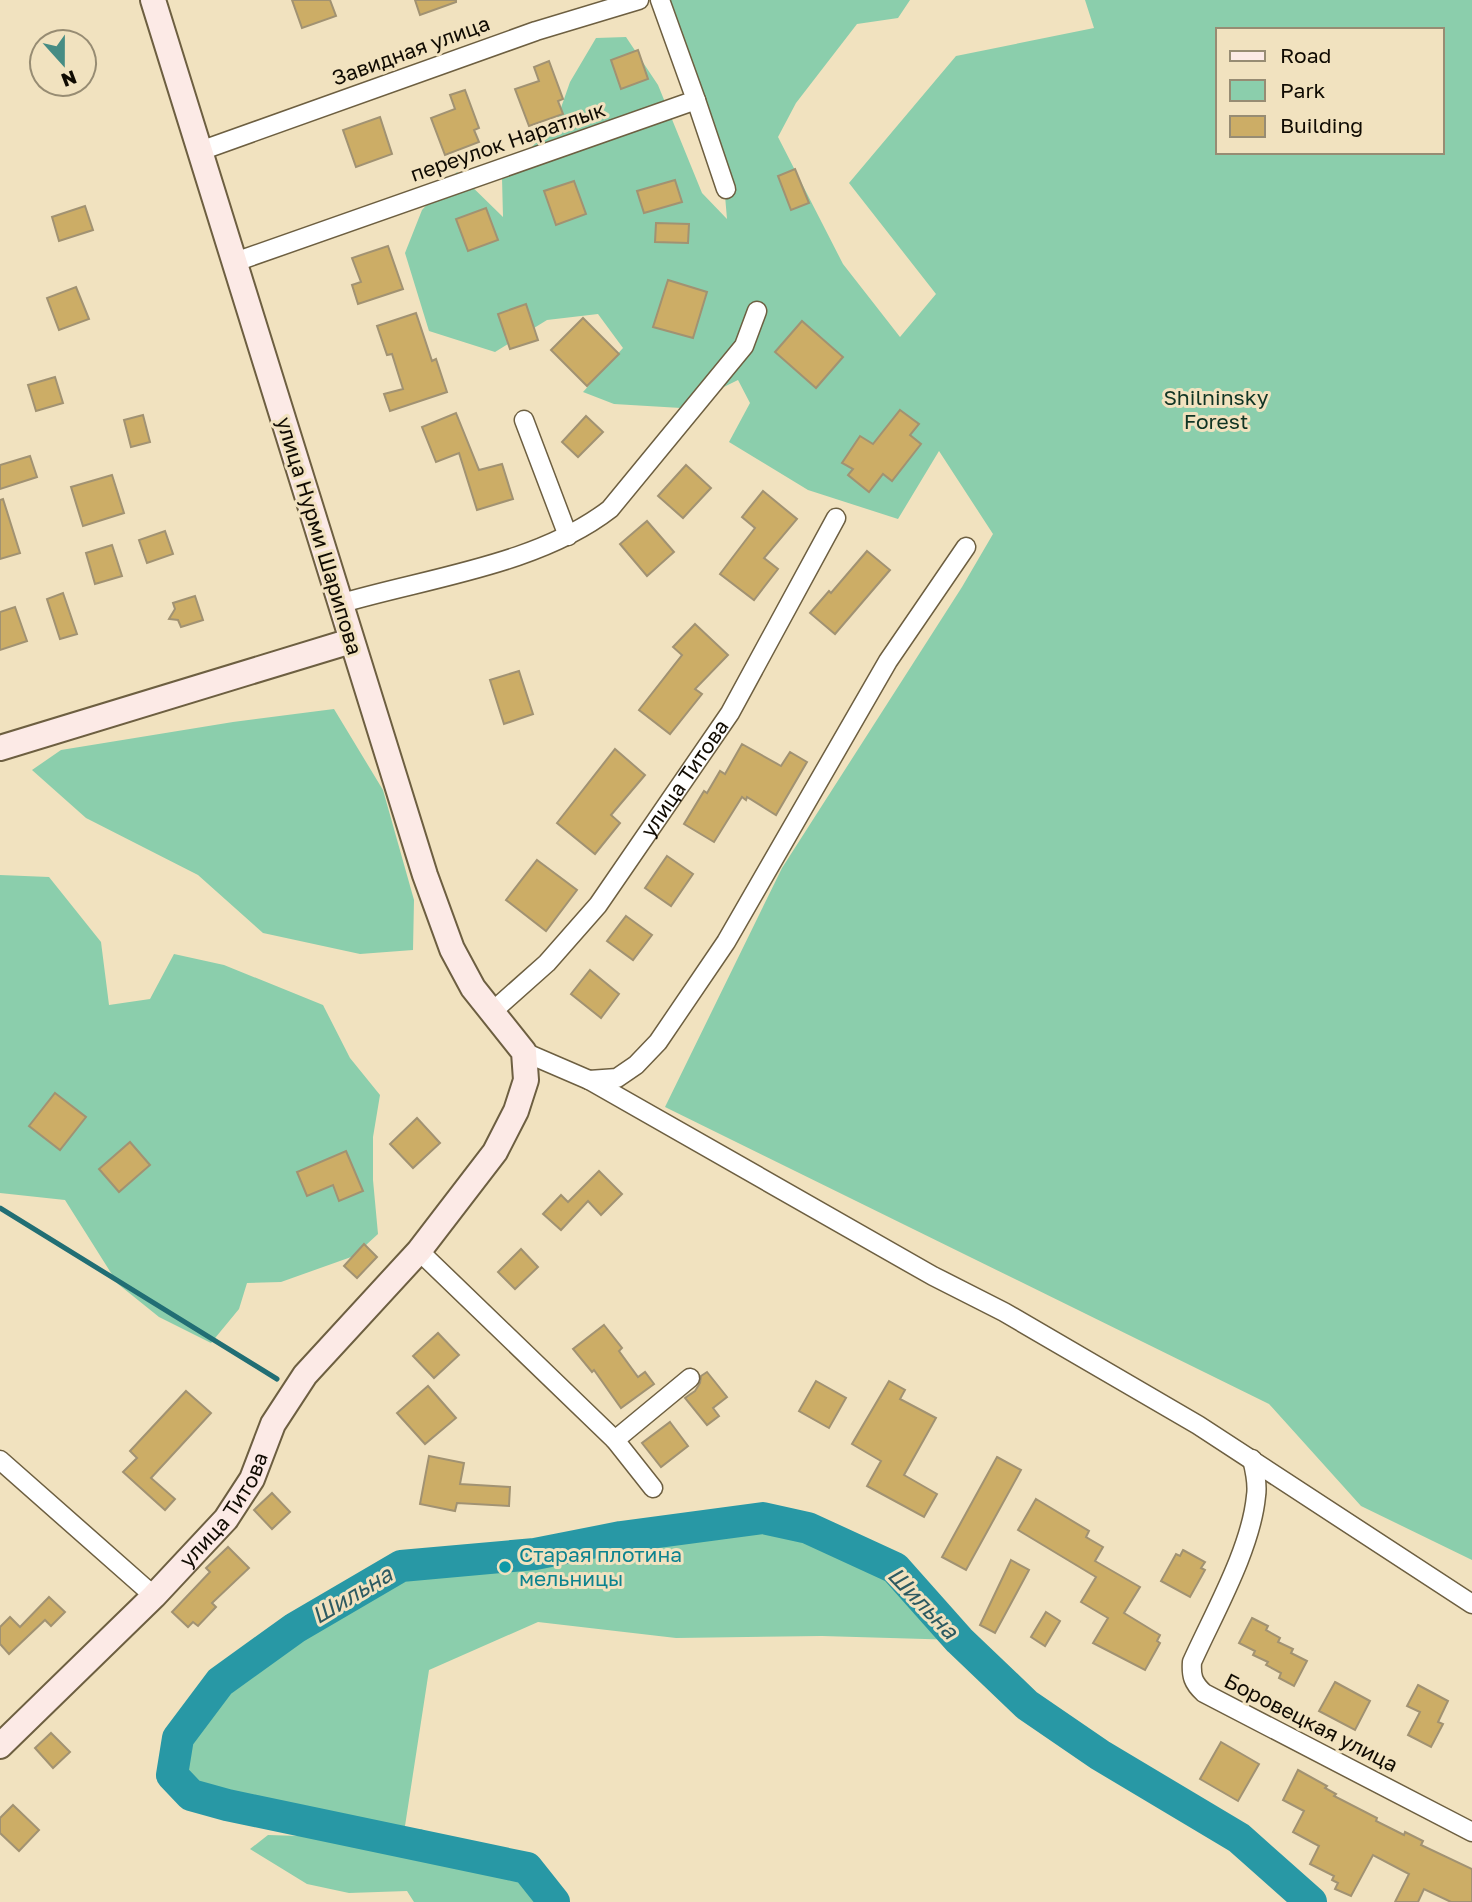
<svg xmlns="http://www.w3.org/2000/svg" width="1472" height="1902" viewBox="0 0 1472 1902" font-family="'Golos Text',sans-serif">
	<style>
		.green { fill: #8bceac; fill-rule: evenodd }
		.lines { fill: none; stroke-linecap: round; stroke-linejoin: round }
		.stream { stroke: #216e74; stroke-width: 5 }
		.river { stroke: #2898a5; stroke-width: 32 }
		.building { fill: #ccad66; stroke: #a19272; stroke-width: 2 }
		.street-casing { stroke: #6d5f41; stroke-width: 21 }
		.secondary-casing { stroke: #6d5f41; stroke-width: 28 }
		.street { stroke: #fff; stroke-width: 18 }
		.secondary { stroke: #fceae6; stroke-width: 24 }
		.culture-dot { fill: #0f9aa8; stroke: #f1e2bf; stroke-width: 2.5 }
		.labels { text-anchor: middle; stroke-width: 6; stroke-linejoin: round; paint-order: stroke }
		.street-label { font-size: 21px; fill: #100b02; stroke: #f1e2bf }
		.park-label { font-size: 21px; fill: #103424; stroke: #f1e2bf }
		.culture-label { font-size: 21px; fill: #0d838f; stroke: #f1e2bf; text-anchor: start }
		.water-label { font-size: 23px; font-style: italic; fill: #2d5a61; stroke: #f1e2bf }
	</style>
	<rect width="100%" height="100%" fill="#f1e2bf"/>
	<!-- green -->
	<g class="green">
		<path d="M660,0H910L898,18L857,24L796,103L778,137L843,264L900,337L936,294L849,183L956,56L1094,28L1085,0H1472V1560L1361,1506L1269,1404L665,1107L782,868L962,587L993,534L939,451L898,519L808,490L729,442L750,403L738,380L681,408L614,404L583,392L623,348L598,314L547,320L495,352L429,331L405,253L422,210L457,172L503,217L502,178L556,122L570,82L596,38L626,37L658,85L702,193L727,219L724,184ZM1218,30H1442V152H1218Z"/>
		<polygon points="334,709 383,790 414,900 413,950 360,954 263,933 198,875 86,818 32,770 61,750 233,722"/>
		<polygon points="0,875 49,877 101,942 109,1005 150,999 174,954 224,965 323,1005 350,1058 380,1095 373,1137 373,1180 378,1234 354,1256 281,1282 247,1283 239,1309 211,1343 159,1317 118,1284 65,1200 0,1193"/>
		<polygon points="763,1518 808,1528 895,1568 959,1640 822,1636 676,1638 538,1622 429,1670 403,1839 421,1829 550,1895 555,1902 414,1902 407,1891 349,1893 307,1884 250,1849 268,1835 397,1839 227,1805 191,1795 172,1775 178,1738 220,1682 295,1628 401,1566 535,1554 621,1537"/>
	</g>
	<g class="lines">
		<!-- stream -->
		<polyline class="stream" points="0,1208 277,1379"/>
		<!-- river -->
		<polyline class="river" points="554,1902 527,1868 227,1805 191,1795 172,1775 178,1738 220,1682 295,1628 401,1566 535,1554 621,1537 763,1518 808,1528 895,1568 959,1640 1027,1705 1100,1755 1239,1838 1311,1902"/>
	</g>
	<!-- building -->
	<g class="building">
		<polygon points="292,0 330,0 336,16 302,28"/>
		<polygon points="415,0 456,0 456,2 420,15"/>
		<polygon points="638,50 648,79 621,89 611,60"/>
		<polygon points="549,61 563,99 558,101 563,114 529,126 515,89 539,81 534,67"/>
		<polygon points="465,90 479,128 474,130 479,142 445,155 431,118 455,109 450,95"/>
		<polygon points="380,117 392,154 356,167 343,130"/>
		<polygon points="795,169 809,203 791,210 778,176"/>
		<polygon points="675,180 682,202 644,213 637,191"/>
		<polygon points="574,181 586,214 556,225 544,191"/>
		<polygon points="85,206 93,230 59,241 52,217"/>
		<polygon points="486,208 498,240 468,251 456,219"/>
		<polygon points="656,223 689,224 688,243 655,242"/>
		<polygon points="388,246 403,289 358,304 352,285 361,282 352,258"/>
		<polygon points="668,280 707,292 693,338 653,327"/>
		<polygon points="76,287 89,319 59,330 47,298"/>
		<polygon points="526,304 538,340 510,349 498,314"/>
		<polygon points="416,313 432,361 436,359 447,392 390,411 384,394 403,389 392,354 387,355 377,326"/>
		<polygon points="583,318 619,354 587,386 551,350"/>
		<polygon points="802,321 843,357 816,388 775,352"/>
		<polygon points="55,377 63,403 36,411 28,385"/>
		<polygon points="900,410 919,424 910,435 921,444 892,481 883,474 869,492 848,475 853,469 842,463 860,436 873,444"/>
		<polygon points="456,413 479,470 502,464 513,499 477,510 459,453 436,462 422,427"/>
		<polygon points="143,415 150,442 131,447 124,420"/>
		<polygon points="586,416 603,432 578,457 562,442"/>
		<polygon points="30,456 37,477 0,489 0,465"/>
		<polygon points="686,465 711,488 683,518 658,496"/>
		<polygon points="112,475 124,513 83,526 71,487"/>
		<polygon points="763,491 797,519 764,558 778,569 754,600 720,574 755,528 742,517"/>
		<polygon points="3,499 20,553 0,559 0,500"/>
		<polygon points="647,521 674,552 647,576 620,544"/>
		<polygon points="165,531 173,554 147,563 139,540"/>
		<polygon points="112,545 122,576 95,584 86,553"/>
		<polygon points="867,551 890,570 835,634 810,613 829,591 831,593"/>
		<polygon points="63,593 77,634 60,639 47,599"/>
		<polygon points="195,596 203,620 181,627 178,620 169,619 175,609 173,603"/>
		<polygon points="15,607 27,641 0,650 0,612"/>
		<polygon points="695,624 728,655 695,689 702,694 670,734 639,710 682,655 673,647"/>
		<polygon points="519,671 533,714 504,724 490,680"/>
		<polygon points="742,744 781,766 790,752 807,762 776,815 747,797 746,800 742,797 714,842 684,824 704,791 707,793 720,771 725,774"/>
		<polygon points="615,749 645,775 611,815 620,823 595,854 557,823"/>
		<polygon points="667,856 693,874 671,906 645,888"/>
		<polygon points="537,860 577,890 546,931 506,900"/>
		<polygon points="626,916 652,935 633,960 607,941"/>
		<polygon points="590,970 619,994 601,1018 571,994"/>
		<polygon points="55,1093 86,1117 60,1150 29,1126"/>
		<polygon points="417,1118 440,1143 413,1168 390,1144"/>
		<polygon points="130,1142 150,1165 119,1192 99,1169"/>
		<polygon points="346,1151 363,1191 339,1201 333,1185 307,1196 297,1172"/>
		<polygon points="599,1171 622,1194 601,1215 588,1201 561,1230 543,1214 561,1195 568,1202"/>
		<polygon points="364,1244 377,1257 357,1278 344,1266"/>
		<polygon points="521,1249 538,1267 515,1289 498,1272"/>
		<polygon points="604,1325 622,1348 619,1351 638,1377 645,1372 654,1384 621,1408 594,1370 592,1372 573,1349"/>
		<polygon points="438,1333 459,1355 434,1378 413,1356"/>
		<polygon points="707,1372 727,1397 713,1408 719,1416 707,1425 685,1398 695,1391 700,1383 701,1376"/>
		<polygon points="816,1381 846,1398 829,1428 799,1411"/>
		<polygon points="889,1381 905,1390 900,1399 936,1418 904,1475 937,1494 924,1517 867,1486 881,1461 852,1444"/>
		<polygon points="428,1386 456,1418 425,1444 397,1413"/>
		<polygon points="186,1391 211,1413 151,1478 175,1499 165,1510 123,1472 137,1458 130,1451"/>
		<polygon points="670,1422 688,1446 661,1467 642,1443"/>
		<polygon points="429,1456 464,1463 460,1484 510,1487 509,1506 457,1503 455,1511 420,1504"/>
		<polygon points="997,1457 1021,1470 966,1570 942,1557"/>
		<polygon points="272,1493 290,1512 272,1529 254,1510"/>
		<polygon points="1036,1499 1089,1531 1086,1537 1103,1547 1095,1561 1140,1587 1124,1613 1160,1635 1157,1641 1160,1643 1145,1670 1093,1643 1108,1618 1081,1602 1096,1577 1018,1530"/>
		<polygon points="228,1547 249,1568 212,1603 216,1607 198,1626 193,1622 188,1627 172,1612 210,1572 206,1568"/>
		<polygon points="1183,1550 1205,1562 1201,1568 1205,1570 1190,1597 1161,1581 1176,1554 1180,1556"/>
		<polygon points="1011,1560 1029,1570 995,1633 980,1625"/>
		<polygon points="49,1597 65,1612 51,1626 45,1620 9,1654 0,1644 0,1627 10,1617 20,1627"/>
		<polygon points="1046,1612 1060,1621 1045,1646 1031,1637"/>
		<polygon points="1252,1618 1268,1626 1266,1630 1280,1638 1278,1642 1293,1649 1291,1653 1307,1661 1294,1686 1279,1678 1281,1673 1266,1665 1268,1662 1253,1655 1255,1651 1239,1643"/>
		<polygon points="1335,1682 1370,1701 1355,1730 1319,1711"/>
		<polygon points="1418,1685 1448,1701 1438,1722 1443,1724 1431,1747 1408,1735 1420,1712 1407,1706"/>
		<polygon points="51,1733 70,1752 53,1768 35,1748"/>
		<polygon points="1221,1742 1259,1764 1238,1801 1200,1779"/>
		<polygon points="1298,1770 1327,1786 1325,1788 1336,1794 1334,1796 1377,1818 1376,1821 1404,1835 1405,1832 1423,1841 1421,1845 1472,1869 1472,1902 1451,1902 1424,1889 1418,1902 1395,1902 1409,1874 1373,1855 1351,1896 1335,1889 1338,1883 1332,1880 1334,1876 1310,1864 1319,1846 1293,1832 1304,1811 1283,1800"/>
		<polygon points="13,1805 39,1830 19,1851 0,1833 0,1818"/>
	</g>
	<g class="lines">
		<!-- street casing -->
		<g class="street-casing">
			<g id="street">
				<polyline points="696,100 726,189"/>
				<polyline points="200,151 536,31 639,0"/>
				<polyline points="235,262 696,100 660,0"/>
				<polyline points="524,420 568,536"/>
				<path d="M339,604C426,578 538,565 610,509L744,346L757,311"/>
				<path id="s1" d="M493,1011L547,963L598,905L730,713L836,518"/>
				<polyline points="524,1052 589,1080 933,1276 1004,1312 1198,1425 1472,1604"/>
				<polyline points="589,1080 617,1078 636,1065 658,1042 726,942 888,661 966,547"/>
				<polyline points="419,1251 615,1440 653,1488"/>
				<polyline points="615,1440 690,1378"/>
				<path d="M1252,1459C1255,1471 1258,1484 1256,1496C1251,1549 1214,1613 1192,1662C1191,1676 1193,1683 1204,1693L1472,1832"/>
				<polyline points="0,1460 154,1596"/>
			</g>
		</g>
		<!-- secondary casing -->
		<g class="secondary-casing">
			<g id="secondary">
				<polyline points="0,748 351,641"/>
				<path id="s2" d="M0,1746L154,1596L226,1519L252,1479L273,1424L305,1375L419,1251L495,1152L516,1111L526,1080L524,1052L473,988L452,949L425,875L153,0"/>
			</g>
		</g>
		<!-- street -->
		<use href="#street" class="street"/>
		<!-- secondary -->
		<use href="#secondary" class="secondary"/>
	</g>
	<!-- markers -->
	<circle class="culture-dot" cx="505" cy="1567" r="7"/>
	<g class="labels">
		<!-- street labels -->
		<g class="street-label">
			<text transform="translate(411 51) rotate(-20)" y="7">Завидная улица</text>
			<text transform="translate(508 142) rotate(-19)" y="7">переулок Наратлык</text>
			<text transform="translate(319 536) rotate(73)" y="7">улица Нурми Шарипова</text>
			<text dy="7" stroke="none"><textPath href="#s1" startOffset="303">улица Титова</textPath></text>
			<text dy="7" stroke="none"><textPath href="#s2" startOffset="327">улица Титова</textPath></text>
			<text transform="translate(1311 1723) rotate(27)" y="7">Боровецкая улица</text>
		</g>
		<!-- park labels -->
		<g class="park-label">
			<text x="1216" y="405">Shilninsky<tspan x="1216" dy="24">Forest</tspan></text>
		</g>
		<!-- culture labels -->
		<g class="culture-label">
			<text x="519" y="1562">Старая плотина<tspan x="519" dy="24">мельницы</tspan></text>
		</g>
		<!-- water labels -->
		<g class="water-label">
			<text transform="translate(352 1595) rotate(-31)" y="8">Шильна</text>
			<text transform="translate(923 1603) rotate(46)" y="8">Шильна</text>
		</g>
	</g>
	<!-- legend -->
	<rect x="1216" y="28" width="228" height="126" fill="#f1e2bf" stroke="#978c73" stroke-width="2"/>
	<rect x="1230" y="51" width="35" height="10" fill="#fceae6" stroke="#978c73" stroke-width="2"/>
	<text x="1280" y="63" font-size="21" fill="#100b02">Road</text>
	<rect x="1230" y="80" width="35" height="21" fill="#8bceac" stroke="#978c73" stroke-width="2"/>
	<text x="1280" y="98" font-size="21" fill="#100b02">Park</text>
	<rect x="1230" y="116" width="35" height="21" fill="#ccad66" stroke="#978c73" stroke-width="2"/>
	<text x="1280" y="133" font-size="21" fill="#100b02">Building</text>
	<!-- north arrow -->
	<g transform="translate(63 63) rotate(159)"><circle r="33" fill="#f1e2bf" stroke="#978c73" stroke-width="2"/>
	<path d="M0-5L12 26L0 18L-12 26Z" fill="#468c84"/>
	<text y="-10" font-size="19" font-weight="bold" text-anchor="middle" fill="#100b02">N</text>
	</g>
</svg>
